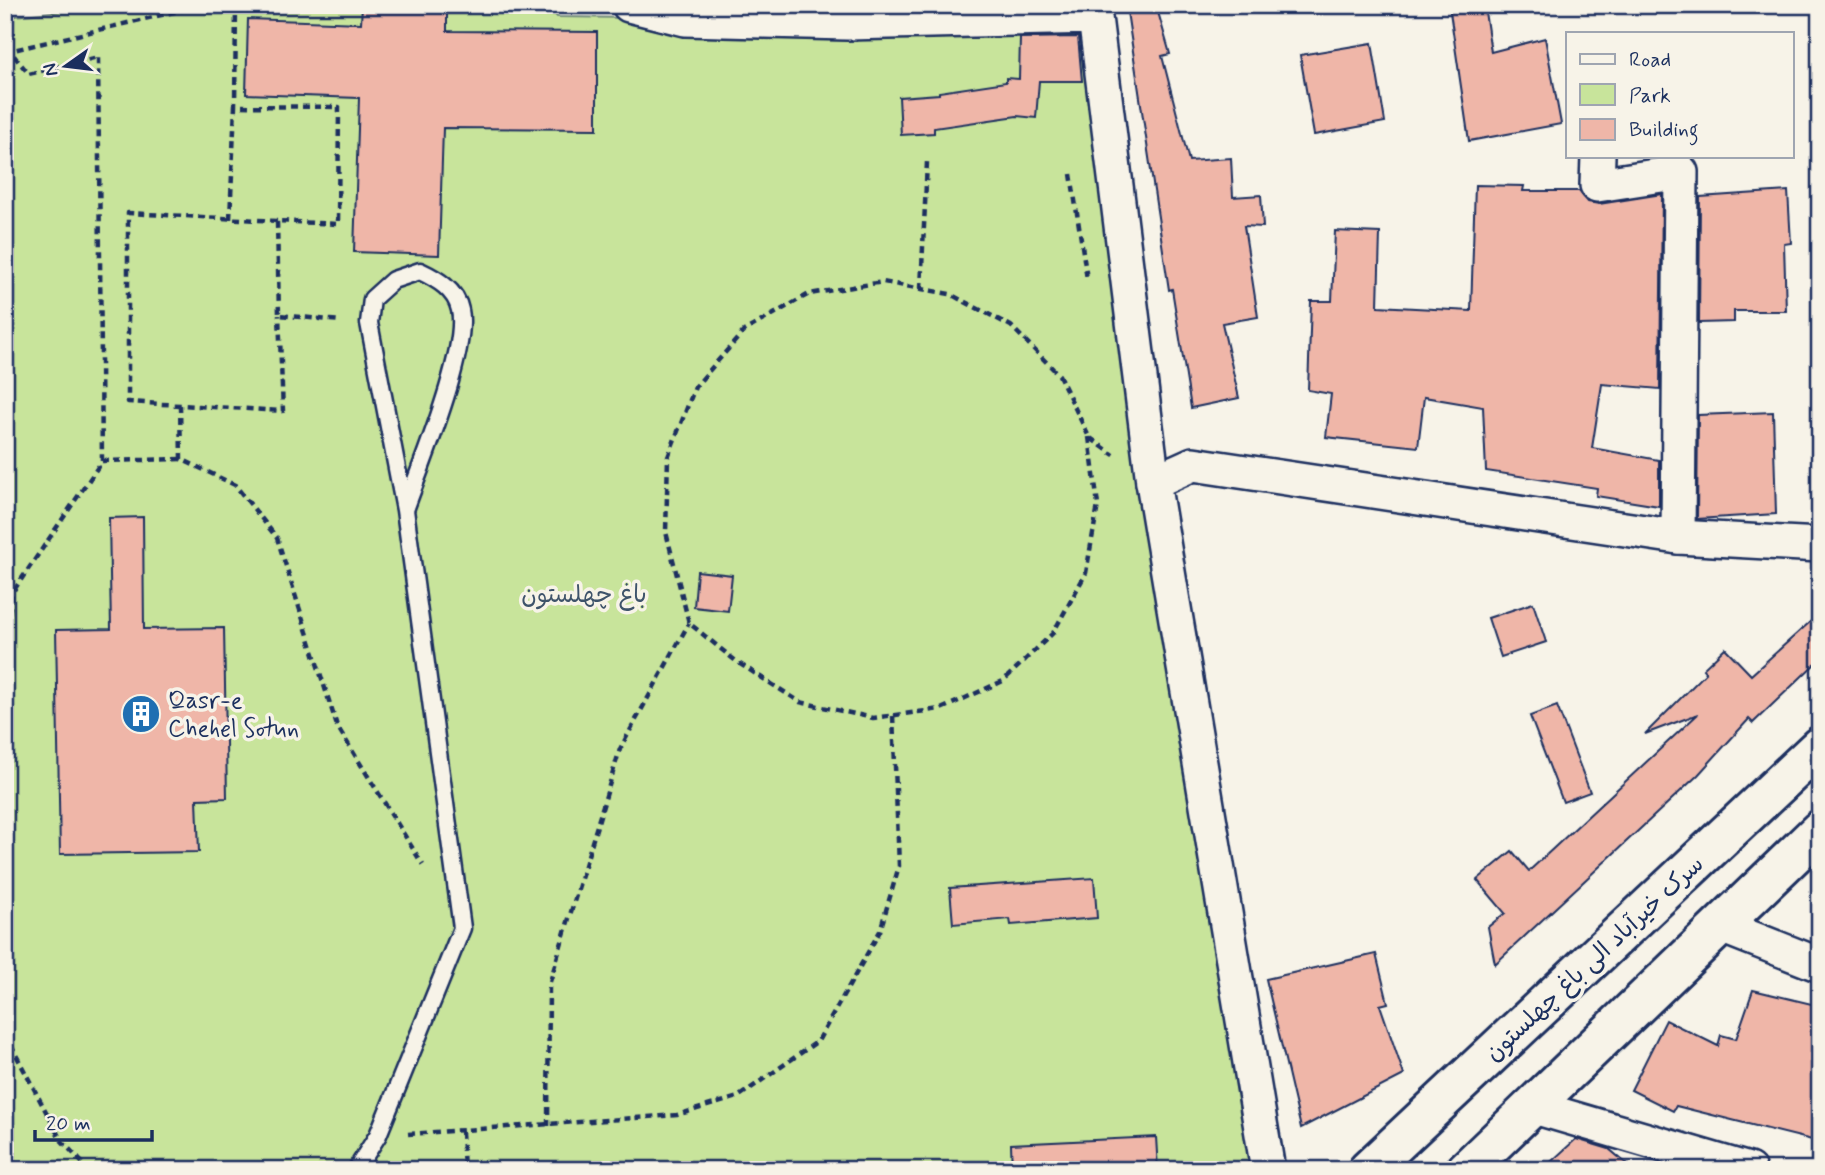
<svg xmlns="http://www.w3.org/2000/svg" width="1825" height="1175" viewBox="0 0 1825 1175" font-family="Mynerve,'Playpen Sans Arabic',sans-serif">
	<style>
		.green { fill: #c8e49b; stroke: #728a7c; stroke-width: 2 }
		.building { fill: #efb6a8; stroke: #1b2f5e; stroke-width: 2 }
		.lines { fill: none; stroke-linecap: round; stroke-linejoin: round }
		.service-casing { stroke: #1b2f5e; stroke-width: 21 }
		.minor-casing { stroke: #1b2f5e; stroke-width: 38 }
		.secondary-casing { stroke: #1b2f5e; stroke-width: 44 }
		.path { stroke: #1b2f5e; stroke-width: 4.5; stroke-dasharray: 7 5; stroke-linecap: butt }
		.service { stroke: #f7f3e8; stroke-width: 16 }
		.minor { stroke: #f7f3e8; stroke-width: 33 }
		.secondary { stroke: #f7f3e8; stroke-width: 38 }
		.labels { text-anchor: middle; stroke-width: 7; stroke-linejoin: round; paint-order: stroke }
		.park-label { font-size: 24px; fill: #3e536a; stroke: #f7f3e8 }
		.poi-label { font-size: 24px; fill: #1b2f5e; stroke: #f7f3e8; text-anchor: start }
		.street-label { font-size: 24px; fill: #1b2f5e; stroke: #f7f3e8 }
	</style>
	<rect width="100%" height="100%" fill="#f7f3e8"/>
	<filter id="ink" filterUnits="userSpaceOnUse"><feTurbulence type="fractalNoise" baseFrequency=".0143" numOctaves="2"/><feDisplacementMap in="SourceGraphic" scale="14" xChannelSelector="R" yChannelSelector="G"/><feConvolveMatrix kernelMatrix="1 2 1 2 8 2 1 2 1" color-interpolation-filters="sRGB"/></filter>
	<g filter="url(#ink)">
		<!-- green -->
		<polygon class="green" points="118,5 548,5 557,17 1087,24 1268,1170 5,1170 5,17"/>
		<!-- building -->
		<g class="building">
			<polygon points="362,5 447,5 447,31 597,32 597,129 443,128 439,255 354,252 359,98 246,94 248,19 361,23"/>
			<polygon points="1126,5 1156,5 1170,54 1162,56 1189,161 1231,158 1233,197 1261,195 1263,227 1244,226 1258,317 1222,323 1239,398 1191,408 1172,289 1169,290"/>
			<polygon points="1449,5 1484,5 1491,52 1545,38 1561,124 1469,141"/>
			<polygon points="1078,37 1082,81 1039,81 1036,118 1017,116 934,128 934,133 901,135 899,97 939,94 939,92 1006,82 1006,78 1019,79 1020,38"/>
			<polygon points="1372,43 1385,122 1314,135 1300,55"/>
			<polygon points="1475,185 1524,186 1523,191 1579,191 1588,202 1599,204 1662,194 1660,389 1602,384 1592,448 1659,460 1659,506 1596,496 1597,488 1486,471 1483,407 1424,397 1418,447 1326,437 1331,394 1308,390 1311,301 1332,301 1335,231 1380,233 1378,306 1471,311"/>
			<polygon points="1788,191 1791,243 1784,244 1786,311 1734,311 1734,322 1699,323 1700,197"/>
			<polygon points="1773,412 1776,514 1697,519 1698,415"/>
			<polygon points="143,517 144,629 224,628 227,798 197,799 199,852 60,854 56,630 111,629 109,518"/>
			<polygon points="697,571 732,575 728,611 694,607"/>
			<polygon points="1533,603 1546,642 1501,657 1488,618"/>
			<polygon points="1820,613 1820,659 1753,723 1749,719 1698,775 1495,964 1488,927 1505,913 1477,880 1512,851 1529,871 1698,714 1645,734 1706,673 1703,669 1725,648 1751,675"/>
			<polygon points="1557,706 1590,792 1563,802 1530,716"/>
			<polygon points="1094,878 1097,918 1011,925 1010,919 953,924 950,888"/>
			<polygon points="1376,954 1388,1003 1380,1005 1404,1075 1301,1128 1266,979"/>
			<polygon points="1753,990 1820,1006 1820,1142 1676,1106 1673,1111 1631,1090 1666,1020 1718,1046 1721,1035 1736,1039"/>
			<polygon points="1156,1137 1158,1170 1012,1170 1011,1144"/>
			<polygon points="1576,1139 1609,1149 1634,1170 1542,1170"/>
		</g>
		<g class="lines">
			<!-- service casing -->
			<g class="service-casing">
				<path id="service" d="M356,1170L378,1135L462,928L405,510L369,323L372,299L393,280L420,271C437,279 456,290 460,310C469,350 420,467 405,510"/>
			</g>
			<!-- minor casing -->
			<g class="minor-casing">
				<g id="minor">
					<polyline points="629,5 685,19 847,23 1095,17 1153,482 1268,1170"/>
					<polyline points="1598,156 1597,185 1681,172 1678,537"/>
					<polyline points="1153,482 1193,464 1678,537 1820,545"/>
					<polyline points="1721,926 1820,965"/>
					<polyline points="1534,1107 1749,1170"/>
				</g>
			</g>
			<!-- secondary casing -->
			<g class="secondary-casing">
				<g id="secondary">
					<polyline points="1368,1170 1820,746"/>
					<polyline points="1466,1170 1820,830"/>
				</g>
			</g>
			<!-- path -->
			<g class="path">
				<polyline points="236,5 235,106 339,107 338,224 277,221 279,315 341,321"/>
				<polyline points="5,52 204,5"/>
				<polyline points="1071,174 1087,279"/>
				<polyline points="230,219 235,106"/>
				<polyline points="277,221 128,213 128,402 283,411 279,315"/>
				<polyline points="921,289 927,162"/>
				<polyline points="180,405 181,459 235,485 277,538 337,726 423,865"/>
				<polyline points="1089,437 1098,505 1086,573 1053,633 1003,681 941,709 873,718 800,702 737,662 689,623 666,532 668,457 695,387 744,331 809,294 883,282 950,294 1011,326 1059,375 1089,437 1114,455"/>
				<polyline points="102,461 181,459"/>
				<polyline points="5,649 12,593 102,461 98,57 29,74 10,51"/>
				<polyline points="5,1034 61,1140 89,1170"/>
				<polyline points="548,1126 549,985 620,749 689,623"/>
				<polyline points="462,1132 464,1170"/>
				<polyline points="408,1134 677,1115 738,1097 818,1041 880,931 899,866 893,715"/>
			</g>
			<!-- service -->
			<use href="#service" class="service"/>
			<!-- minor -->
			<use href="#minor" class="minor"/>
			<!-- secondary -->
			<use href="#secondary" class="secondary"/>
		</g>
	</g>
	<!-- icons -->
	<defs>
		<g id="building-disc" transform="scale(2.0125)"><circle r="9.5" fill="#1f6fb2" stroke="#f7f3e8"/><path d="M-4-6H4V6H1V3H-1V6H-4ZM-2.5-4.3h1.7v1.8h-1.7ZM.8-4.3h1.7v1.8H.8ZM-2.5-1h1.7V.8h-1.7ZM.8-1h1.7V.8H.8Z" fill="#fff"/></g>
	</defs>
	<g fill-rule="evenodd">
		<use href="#building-disc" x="141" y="714"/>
	</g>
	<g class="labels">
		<!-- park labels -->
		<g class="park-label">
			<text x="584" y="602">باغ چهلستون</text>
		</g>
		<!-- poi labels -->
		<g class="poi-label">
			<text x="168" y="708">Qasr-e<tspan x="168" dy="28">Chehel Sotun</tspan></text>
		</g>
		<!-- street labels -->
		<g class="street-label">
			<text transform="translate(1594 958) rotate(-43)" y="8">سرک خیرآباد الی باغ چهلستون</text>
		</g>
	</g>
	<!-- margin -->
	<rect width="1825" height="1175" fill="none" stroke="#f7f3e8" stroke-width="28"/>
	<rect x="14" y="14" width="1797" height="1147" fill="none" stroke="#1b2f5e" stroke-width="2.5" filter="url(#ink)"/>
	<!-- legend -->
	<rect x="1566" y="32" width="228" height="126" fill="#f7f3e8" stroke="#9fa5b1" stroke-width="2"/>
	<rect x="1580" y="54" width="35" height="10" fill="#f7f3e8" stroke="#9fa5b1" stroke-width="2"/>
	<text x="1629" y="66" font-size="21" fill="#1b2f5e">Road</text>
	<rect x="1580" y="84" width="35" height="21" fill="#c8e49b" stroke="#9fa5b1" stroke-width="2"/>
	<text x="1629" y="102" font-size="21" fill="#1b2f5e">Park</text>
	<rect x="1580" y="119" width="35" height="21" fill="#efb6a8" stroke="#9fa5b1" stroke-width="2"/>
	<text x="1629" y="136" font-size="21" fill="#1b2f5e">Building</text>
	<!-- north arrow -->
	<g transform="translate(66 66) rotate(256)" stroke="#f7f3e8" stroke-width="5" paint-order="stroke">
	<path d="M0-5L12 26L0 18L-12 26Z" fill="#1b2f5e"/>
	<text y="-10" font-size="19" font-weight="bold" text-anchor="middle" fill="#1b2f5e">N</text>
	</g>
	<!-- scale -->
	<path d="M35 1130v10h117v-10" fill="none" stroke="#1b2f5e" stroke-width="3.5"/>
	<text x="46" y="1130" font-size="21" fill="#1b2f5e" stroke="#f7f3e8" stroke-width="5" paint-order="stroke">20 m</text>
</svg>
